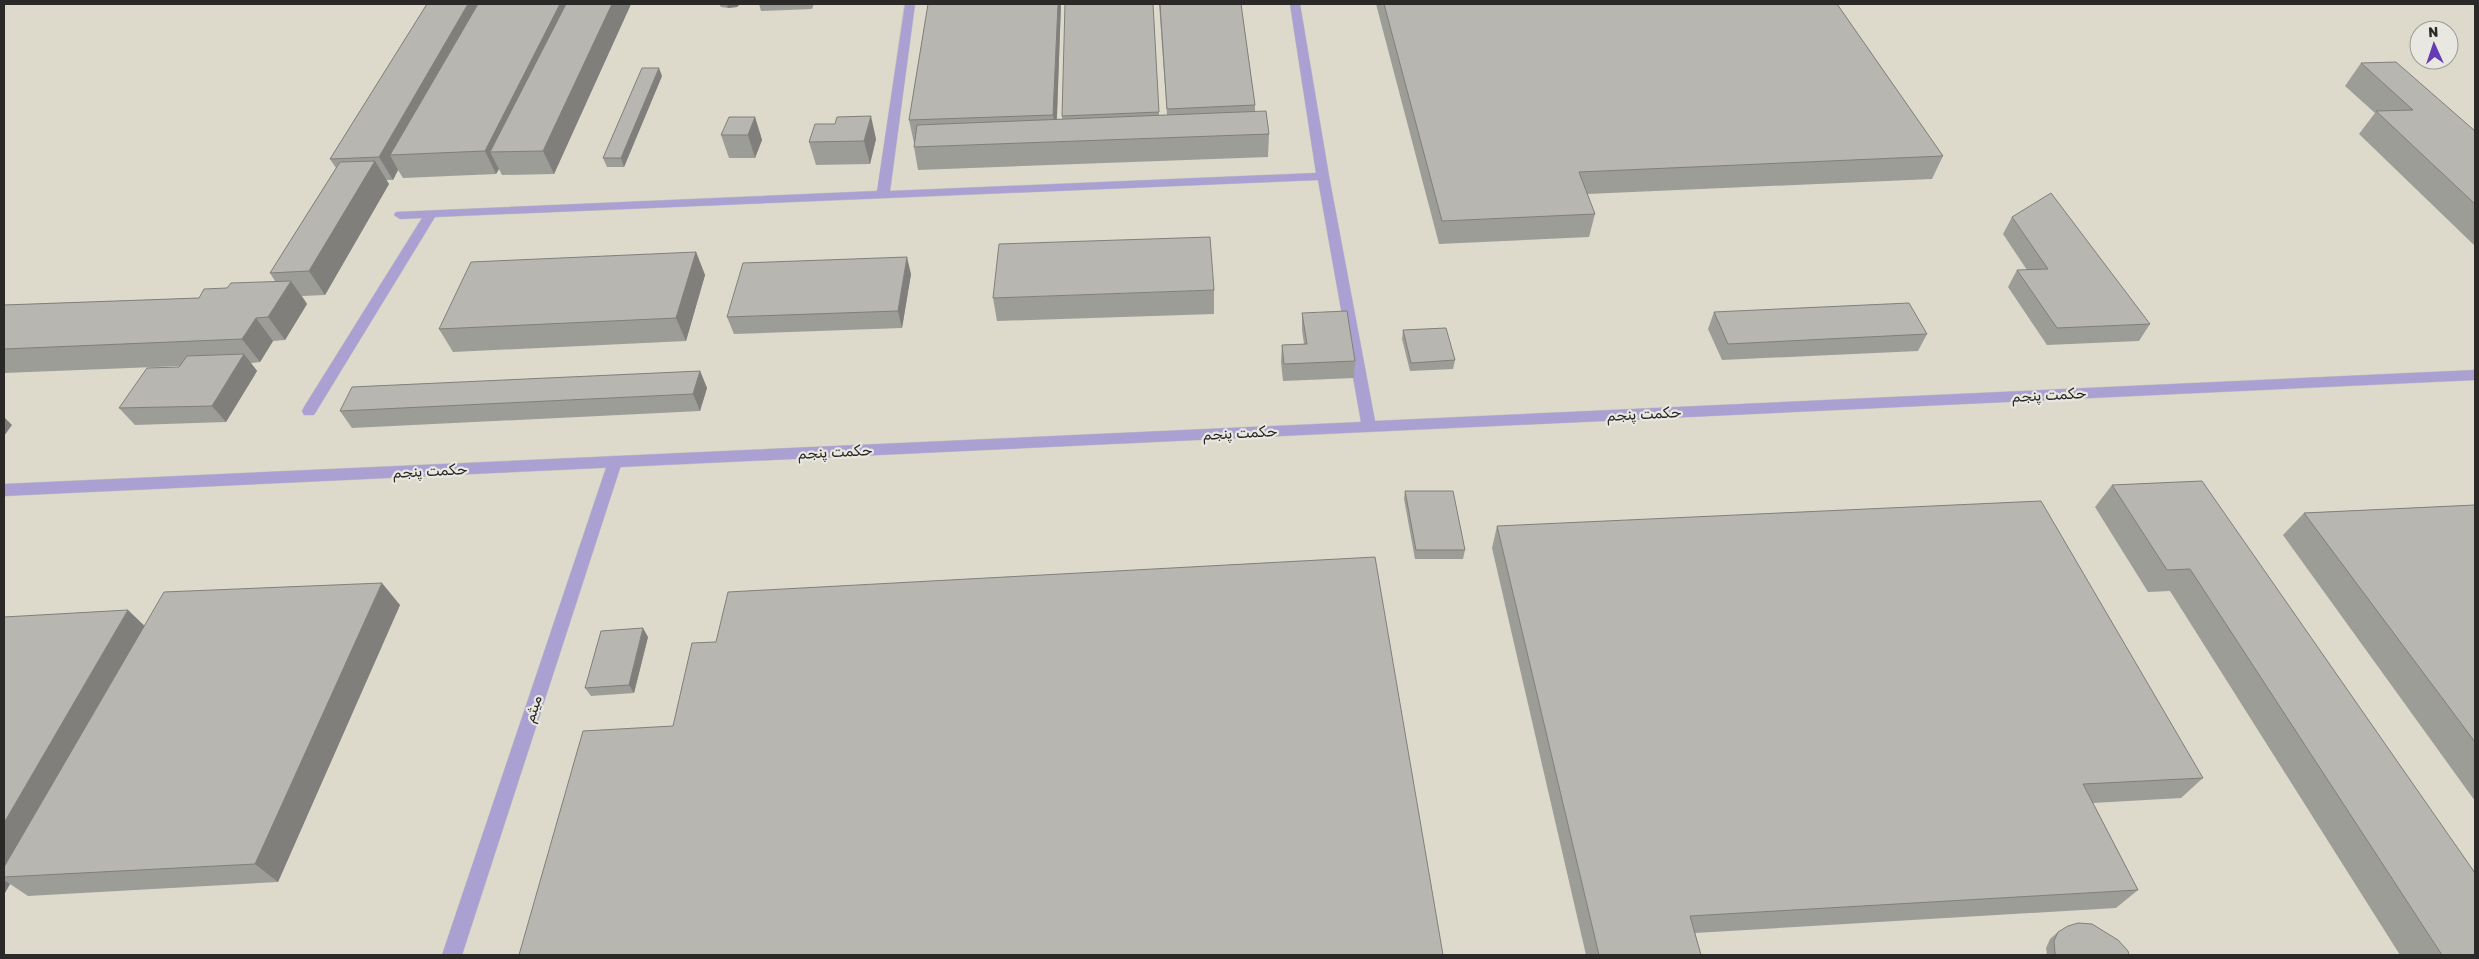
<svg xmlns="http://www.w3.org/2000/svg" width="2479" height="959" viewBox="0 0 2479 959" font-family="Rubik,Vazirmatn,sans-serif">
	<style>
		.built { fill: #dddacc; fill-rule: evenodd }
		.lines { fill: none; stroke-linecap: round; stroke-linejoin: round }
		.lane-casing { stroke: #c6c5bf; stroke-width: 1 }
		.street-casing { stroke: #c6c5bf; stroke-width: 1 }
		.lane { fill: #aaa0d1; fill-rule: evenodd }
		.street { fill: #aaa0d1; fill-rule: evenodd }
		.wall { fill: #9d9d97 }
		.shaded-wall { fill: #807f7b }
		.building { fill: #b7b6b0; stroke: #807f7b }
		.labels { text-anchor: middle; stroke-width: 4.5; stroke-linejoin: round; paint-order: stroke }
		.street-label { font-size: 15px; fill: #2a2927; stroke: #e8e7e0 }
	</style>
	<rect width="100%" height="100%" fill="#e8e7e0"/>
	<!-- built -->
	<path class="built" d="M4,4H2475V955H4ZM2419,30H2449V60H2419Z"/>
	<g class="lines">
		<!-- lane casing -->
		<g class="lane-casing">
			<polygon id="lane" points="905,4 915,4 890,191 1316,173 1290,4 1300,4 1329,176 1375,421 2475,370 2475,380 4,496 4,484 1361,422 1318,180 435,217 314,415 304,415 302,411 304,407 422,218 400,219 394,215 396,212 877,191"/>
		</g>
		<!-- street casing -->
		<g class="street-casing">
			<polygon id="street" points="615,456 620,458 622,462 462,955 442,955 608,462 610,458"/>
		</g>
		<!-- lane -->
		<use href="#lane" class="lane"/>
		<!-- street -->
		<use href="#street" class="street"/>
	</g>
	<!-- wall -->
	<g class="wall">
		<polygon points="427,4 631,4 554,174 502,175 499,169 496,174 403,178 398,170 393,180 386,180 389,184 325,295 302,296 307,304 285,340 273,341 260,362 251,363 257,371 226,422 135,425 119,408 179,367 180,366 4,373 4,305 199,298 275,281 270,273 336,168 330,159"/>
		<polygon points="719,4 740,4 737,7 728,8 721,7"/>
		<polygon points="759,4 814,4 812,9 761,11"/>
		<polygon points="928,4 1061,4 1057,119 1062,119 1062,116 1153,4 1159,115 1167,115 1159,4 1241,4 1255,105 1255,112 1269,134 1268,157 918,170 914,147 914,143 909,120"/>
		<polygon points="1376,4 1837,4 1943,156 1932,179 1587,194 1595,214 1589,237 1439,244"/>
		<polygon points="2361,63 2475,131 2475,246 2359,134 2375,113 2345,86"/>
		<polygon points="662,76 624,167 607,167 603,158"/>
		<polygon points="755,117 762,140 755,158 729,158 721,135"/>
		<polygon points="835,124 876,139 870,164 816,165 809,142"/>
		<polygon points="2012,217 2150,324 2139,341 2047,345 2008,287 2017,270 2027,270 2003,234"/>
		<polygon points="696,252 705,275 686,341 453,352 439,329"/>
		<polygon points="911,274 902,328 734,334 727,317"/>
		<polygon points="1214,290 1214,314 997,321 993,298"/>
		<polygon points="1714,312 1927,334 1918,351 1722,360 1708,329"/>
		<polygon points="1302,313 1355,361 1354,378 1283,381 1281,362 1282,345 1304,344 1302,330"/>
		<polygon points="1403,330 1455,360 1453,369 1410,371 1402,339"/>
		<polygon points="700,371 707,388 700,411 352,428 340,411"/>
		<polygon points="2112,485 2475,873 2475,955 2400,955 2170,591 2148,592 2095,507"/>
		<polygon points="1405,491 1465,550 1463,559 1415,559 1404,499"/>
		<polygon points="2475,505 2475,801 2283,535 2304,513"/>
		<polygon points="1497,526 2203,778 2181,798 2093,803 2138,890 2116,908 1695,933 1701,955 1586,955 1492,548"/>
		<polygon points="400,605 278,882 28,896 10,884 4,895 4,617 145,626"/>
		<polygon points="648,637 634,693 591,696 585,688"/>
		<polygon points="2058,932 2129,955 2047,955 2046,948 2050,939"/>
	</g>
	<!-- shaded-wall -->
	<g class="shaded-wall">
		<polygon points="468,4 491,4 390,155 398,170 393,180 379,157"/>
		<polygon points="560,4 580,4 490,152 499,169 496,174 485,151"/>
		<polygon points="612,4 631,4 554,174 543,151"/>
		<polygon points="727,4 740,4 737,7 728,8"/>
		<polygon points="1058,4 1061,4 1056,138 1053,115"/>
		<polygon points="659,68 662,76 624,167 621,158"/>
		<polygon points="871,116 876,139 870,164 864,141"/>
		<polygon points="755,117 762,140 755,158 748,135"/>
		<polygon points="375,161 389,184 325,295 309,271"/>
		<polygon points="696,252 705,275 686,341 676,318"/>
		<polygon points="907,257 911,274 902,328 898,311"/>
		<polygon points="291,281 307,304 285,340 268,317"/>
		<polygon points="256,318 273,341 260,362 242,339"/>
		<polygon points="244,354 257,371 226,422 212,406"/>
		<polygon points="700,371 707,388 700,411 693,394"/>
		<polygon points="4,417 12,425 4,436"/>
		<polygon points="382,583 400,605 278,882 255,864"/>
		<polygon points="128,610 151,632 4,877 4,823"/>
		<polygon points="643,628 648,637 634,693 629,685"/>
		<polygon points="4,880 10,884 4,894"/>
	</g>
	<!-- building -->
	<g class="building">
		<polygon points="427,4 468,4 379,157 330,159"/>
		<polygon points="478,4 560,4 485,151 390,155"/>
		<polygon points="566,4 612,4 543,151 490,152"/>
		<polygon points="928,4 1058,4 1053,115 909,120"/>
		<polygon points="1065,4 1153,4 1159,112 1062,116"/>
		<polygon points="1160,4 1241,4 1255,105 1167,109"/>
		<polygon points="1384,4 1837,4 1943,156 1579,172 1595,214 1442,221"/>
		<polygon points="2396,62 2475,131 2475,204 2376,111 2413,110 2361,63"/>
		<polygon points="642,68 659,68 621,158 603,158"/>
		<polygon points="1266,111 1269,134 914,147 917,125"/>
		<polygon points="871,116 864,141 809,142 815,124 835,124 837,117"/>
		<polygon points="729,117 755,117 748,135 721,135"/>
		<polygon points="375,161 309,271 270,273 340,162"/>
		<polygon points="2051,193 2150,324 2057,328 2017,270 2048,269 2012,217"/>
		<polygon points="1210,237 1214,290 993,298 999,244"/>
		<polygon points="696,252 676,318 439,329 471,262"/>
		<polygon points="907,257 898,311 727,317 743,263"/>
		<polygon points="291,281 268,317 256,318 242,339 4,349 4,305 199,298 204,289 227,288 231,283"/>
		<polygon points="1909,303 1927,334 1728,344 1714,312"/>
		<polygon points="1347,311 1355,361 1284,364 1282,345 1307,344 1302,313"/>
		<polygon points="1446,328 1455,360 1411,363 1403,330"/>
		<polygon points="244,354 212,406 119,408 147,368 179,367 187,356"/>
		<polygon points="700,371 693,394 340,411 352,387"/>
		<polygon points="2202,481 2475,873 2475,955 2442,955 2190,569 2167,570 2112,485"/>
		<polygon points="1405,491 1453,491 1465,550 1416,550"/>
		<polygon points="2041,501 2203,778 2083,784 2138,890 1690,916 1701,955 1599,955 1497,526"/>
		<polygon points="2475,505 2475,742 2304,513"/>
		<polygon points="1375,557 1443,955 519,955 583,731 673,726 692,643 716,642 728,592"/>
		<polygon points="382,583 255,864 4,877 4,867 164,592"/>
		<polygon points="128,610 4,823 4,617"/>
		<polygon points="643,628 629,685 585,688 601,631"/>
		<polygon points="2078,923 2092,924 2118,940 2128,951 2129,955 2056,955 2055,953 2054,941 2058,932 2068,926"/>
	</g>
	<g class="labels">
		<!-- street labels -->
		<g class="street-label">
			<text transform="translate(2049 395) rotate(-3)" y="5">حکمت پنجم</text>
			<text transform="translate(1644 414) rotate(-3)" y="5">حکمت پنجم</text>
			<text transform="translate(1240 433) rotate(-3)" y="5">حکمت پنجم</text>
			<text transform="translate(835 452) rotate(-3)" y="5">حکمت پنجم</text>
			<text transform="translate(430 471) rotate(-3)" y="5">حکمت پنجم</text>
			<text transform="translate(533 709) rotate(-72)" y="5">میثم</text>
		</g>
	</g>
	<!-- border -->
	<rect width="2479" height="959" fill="none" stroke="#2a2927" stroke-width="10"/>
	<!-- north arrow -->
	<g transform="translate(2434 45) rotate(357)"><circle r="24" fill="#e8e7e0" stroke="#9c9b96"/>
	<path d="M0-4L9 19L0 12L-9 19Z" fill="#643bb3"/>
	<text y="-8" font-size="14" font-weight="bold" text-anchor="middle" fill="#2a2927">N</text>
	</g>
</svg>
